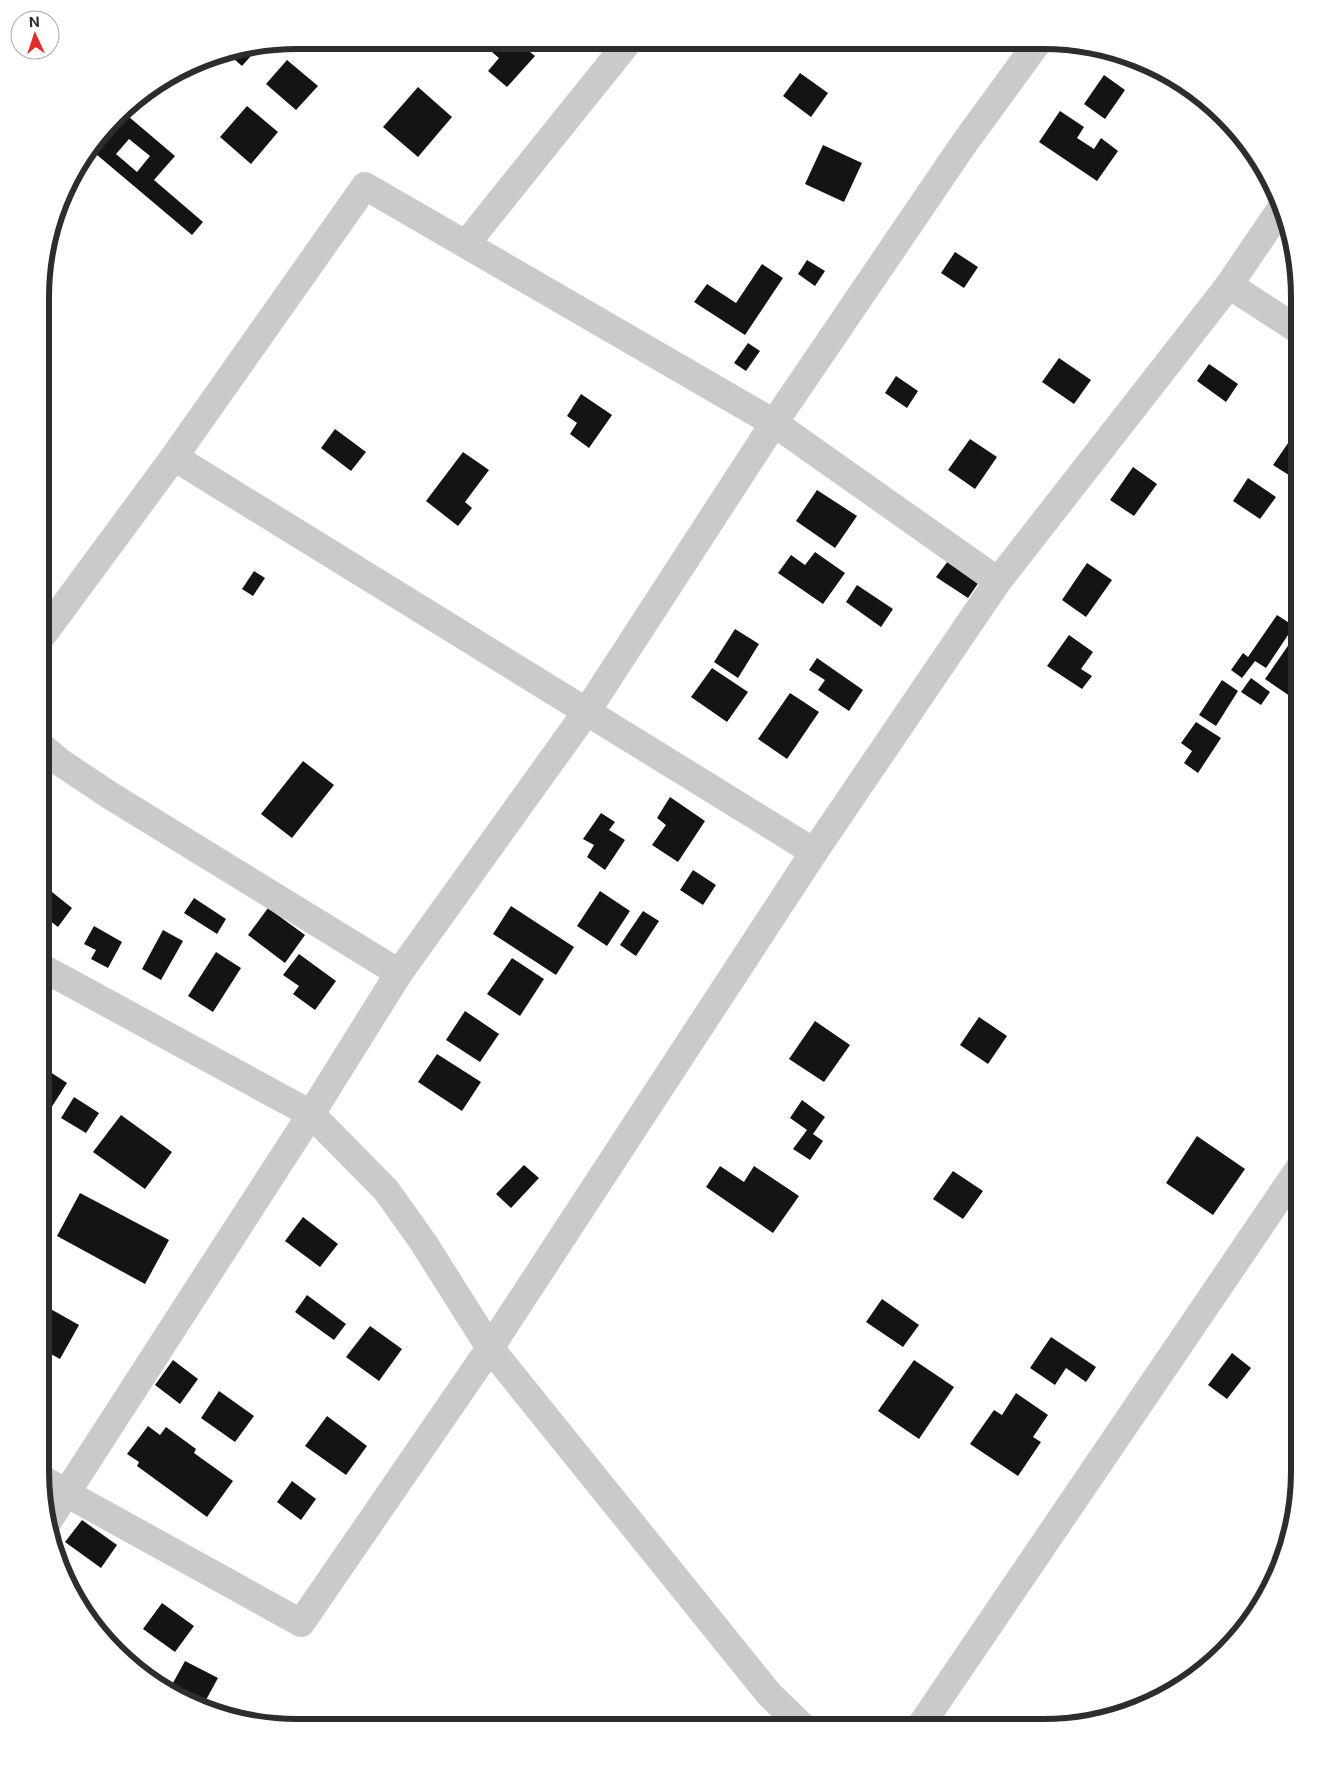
<svg xmlns="http://www.w3.org/2000/svg" width="1340" height="1768" viewBox="0 0 1340 1768" font-family="Inter,sans-serif">
	<style>
		.building { fill: #141414; fill-rule: evenodd }
		.lines { fill: none; stroke-linecap: round; stroke-linejoin: round }
		.minor { stroke: #cacaca; stroke-width: 28 }
		.rim { fill: none; stroke: #2d2d2d; stroke-width: 6 }
	</style>
	<rect width="100%" height="100%" fill="#fff"/>
	<!-- building -->
	<g class="building">
		<polygon points="479,41 516,41 535,56 507,87 488,71 499,58"/>
		<polygon points="256,47 258,48 242,66 226,52"/>
		<polygon points="287,60 318,86 296,110 266,84"/>
		<polygon points="800,73 828,93 811,117 783,96"/>
		<polygon points="1104,75 1125,90 1105,119 1084,104"/>
		<polygon points="418,87 452,117 418,157 383,127"/>
		<polygon points="247,106 278,132 251,164 220,137"/>
		<path d="M122,111L175,156L154,180L203,222L192,235L90,149ZM129,139L150,156L137,172L116,154Z"/>
		<polygon points="1060,111 1084,127 1077,138 1094,149 1101,138 1118,151 1097,181 1039,142"/>
		<polygon points="823,145 862,163 844,202 805,184"/>
		<polygon points="955,252 978,267 964,288 941,273"/>
		<polygon points="807,260 825,271 815,286 798,274"/>
		<polygon points="762,264 783,278 745,335 694,302 707,284 736,303"/>
		<polygon points="748,343 760,351 746,371 734,363"/>
		<polygon points="1059,358 1091,380 1074,404 1042,382"/>
		<polygon points="1209,364 1238,384 1226,402 1197,381"/>
		<polygon points="896,376 918,391 907,408 885,393"/>
		<polygon points="581,394 612,415 589,448 570,434 577,423 567,416"/>
		<polygon points="335,429 366,452 351,471 321,448"/>
		<polygon points="1295,433 1300,436 1300,465 1292,477 1273,465"/>
		<polygon points="970,439 997,457 975,489 948,470"/>
		<polygon points="463,452 489,470 465,502 472,508 458,526 426,501"/>
		<polygon points="1133,467 1157,484 1134,516 1110,500"/>
		<polygon points="1248,478 1276,497 1260,519 1233,501"/>
		<polygon points="817,490 857,516 835,548 796,521"/>
		<polygon points="815,552 845,573 823,604 778,573 791,555 805,565"/>
		<polygon points="948,561 979,582 968,598 936,577"/>
		<polygon points="1087,563 1112,580 1086,617 1062,600"/>
		<polygon points="254,571 265,578 253,596 242,589"/>
		<polygon points="857,585 893,609 881,627 846,602"/>
		<polygon points="1277,615 1294,626 1266,668 1255,661 1242,678 1231,670 1243,653 1248,657"/>
		<polygon points="735,629 759,644 738,678 714,662"/>
		<polygon points="1069,635 1093,652 1081,669 1092,676 1082,689 1047,666"/>
		<polygon points="1292,640 1300,645 1300,703 1265,679"/>
		<polygon points="817,658 863,690 849,711 818,690 825,680 809,670"/>
		<polygon points="712,668 748,692 727,722 691,697"/>
		<polygon points="1251,678 1270,692 1261,705 1241,692"/>
		<polygon points="1222,680 1238,691 1216,726 1199,715"/>
		<polygon points="790,693 819,712 787,759 758,739"/>
		<polygon points="1196,722 1221,738 1198,773 1184,763 1192,751 1181,743"/>
		<polygon points="303,761 334,785 292,838 261,814"/>
		<polygon points="670,797 705,821 678,862 652,845 666,825 657,818"/>
		<polygon points="601,813 615,822 609,830 625,840 605,870 587,857 594,845 583,839"/>
		<polygon points="693,870 716,885 703,905 680,890"/>
		<polygon points="600,891 630,911 607,946 577,926"/>
		<polygon points="52,892 72,908 58,927 41,914 41,905"/>
		<polygon points="194,898 226,919 217,934 184,913"/>
		<polygon points="511,906 574,947 556,975 493,934"/>
		<polygon points="268,908 305,935 285,963 248,935"/>
		<polygon points="643,911 659,921 636,956 620,945"/>
		<polygon points="94,926 122,942 108,968 91,959 96,950 84,944"/>
		<polygon points="163,930 183,941 161,980 142,969"/>
		<polygon points="216,952 241,968 213,1012 188,996"/>
		<polygon points="299,954 336,981 315,1010 293,994 299,986 283,975"/>
		<polygon points="512,958 544,979 520,1016 487,994"/>
		<polygon points="465,1011 499,1034 480,1062 446,1040"/>
		<polygon points="979,1017 1007,1036 988,1064 960,1045"/>
		<polygon points="815,1021 850,1045 824,1082 789,1059"/>
		<polygon points="437,1054 481,1082 462,1111 418,1082"/>
		<polygon points="41,1066 67,1083 44,1119 41,1117"/>
		<polygon points="74,1097 99,1113 86,1133 61,1118"/>
		<polygon points="802,1100 825,1117 813,1134 823,1141 810,1160 793,1149 807,1130 790,1118"/>
		<polygon points="121,1115 172,1152 145,1189 93,1152"/>
		<polygon points="1197,1136 1245,1169 1213,1215 1166,1183"/>
		<polygon points="524,1165 539,1178 511,1208 496,1194"/>
		<polygon points="720,1166 744,1182 754,1166 799,1196 773,1233 706,1187"/>
		<polygon points="953,1171 983,1191 963,1219 933,1199"/>
		<polygon points="80,1193 169,1240 145,1284 57,1236"/>
		<polygon points="303,1217 338,1244 320,1267 285,1241"/>
		<polygon points="307,1295 346,1324 334,1340 295,1312"/>
		<polygon points="882,1299 919,1325 903,1347 866,1322"/>
		<polygon points="40,1303 79,1325 60,1359 40,1348"/>
		<polygon points="370,1326 402,1349 379,1381 346,1357"/>
		<polygon points="1051,1337 1096,1367 1086,1382 1066,1368 1055,1385 1030,1368"/>
		<polygon points="1232,1353 1251,1368 1227,1399 1208,1385"/>
		<polygon points="173,1360 198,1379 180,1404 155,1385"/>
		<polygon points="914,1360 954,1387 919,1439 878,1411"/>
		<polygon points="219,1391 254,1416 235,1442 201,1418"/>
		<polygon points="1016,1393 1048,1415 1033,1437 1041,1442 1018,1476 970,1444 994,1410 1002,1415"/>
		<polygon points="327,1416 367,1446 346,1475 305,1446"/>
		<polygon points="148,1426 160,1435 166,1427 196,1449 194,1453 233,1481 207,1517 137,1466 139,1462 127,1454"/>
		<polygon points="292,1481 316,1499 301,1520 277,1502"/>
		<polygon points="82,1520 117,1545 101,1568 65,1542"/>
		<polygon points="162,1603 194,1626 175,1652 143,1629"/>
		<polygon points="185,1661 218,1678 201,1709 168,1692"/>
	</g>
	<g class="lines">
		<!-- minor -->
		<g class="minor">
			<polyline points="466,244 629,41"/>
			<polyline points="1229,285 1300,331"/>
			<polyline points="174,457 814,852"/>
			<polyline points="42,636 174,457 365,186 774,423 998,581"/>
			<polyline points="41,746 60,762 111,796 399,973"/>
			<polyline points="41,967 311,1114 386,1190 423,1242 490,1348 769,1694 803,1727"/>
			<polyline points="41,1478 66,1493 301,1623 490,1348 814,852 998,581 1229,285 1282,207"/>
			<polyline points="47,1523 311,1114 399,973 587,711 774,423 963,145 1038,42"/>
			<polyline points="919,1728 1300,1167"/>
		</g>
	</g>
	<!-- crop -->
	<path d="M0 0H1340V1768H0ZM297 49H1043A248 248 0 0 1 1291 297V1471A248 248 0 0 1 1043 1719H297A248 248 0 0 1 49 1471V297A248 248 0 0 1 297 49Z" fill="#fff" fill-rule="evenodd"/>
	<path class="rim" d="M297 49H1043A248 248 0 0 1 1291 297V1471A248 248 0 0 1 1043 1719H297A248 248 0 0 1 49 1471V297A248 248 0 0 1 297 49Z"/>
	<!-- north arrow -->
	<g transform="translate(35 35) rotate(357)"><circle r="24" fill="#ffffff" stroke="#ababab"/>
	<path d="M0-4L9 19L0 12L-9 19Z" fill="#e92a29"/>
	<text y="-8" font-size="14" font-weight="bold" text-anchor="middle" fill="#2d2d2d">N</text>
	</g>
</svg>
